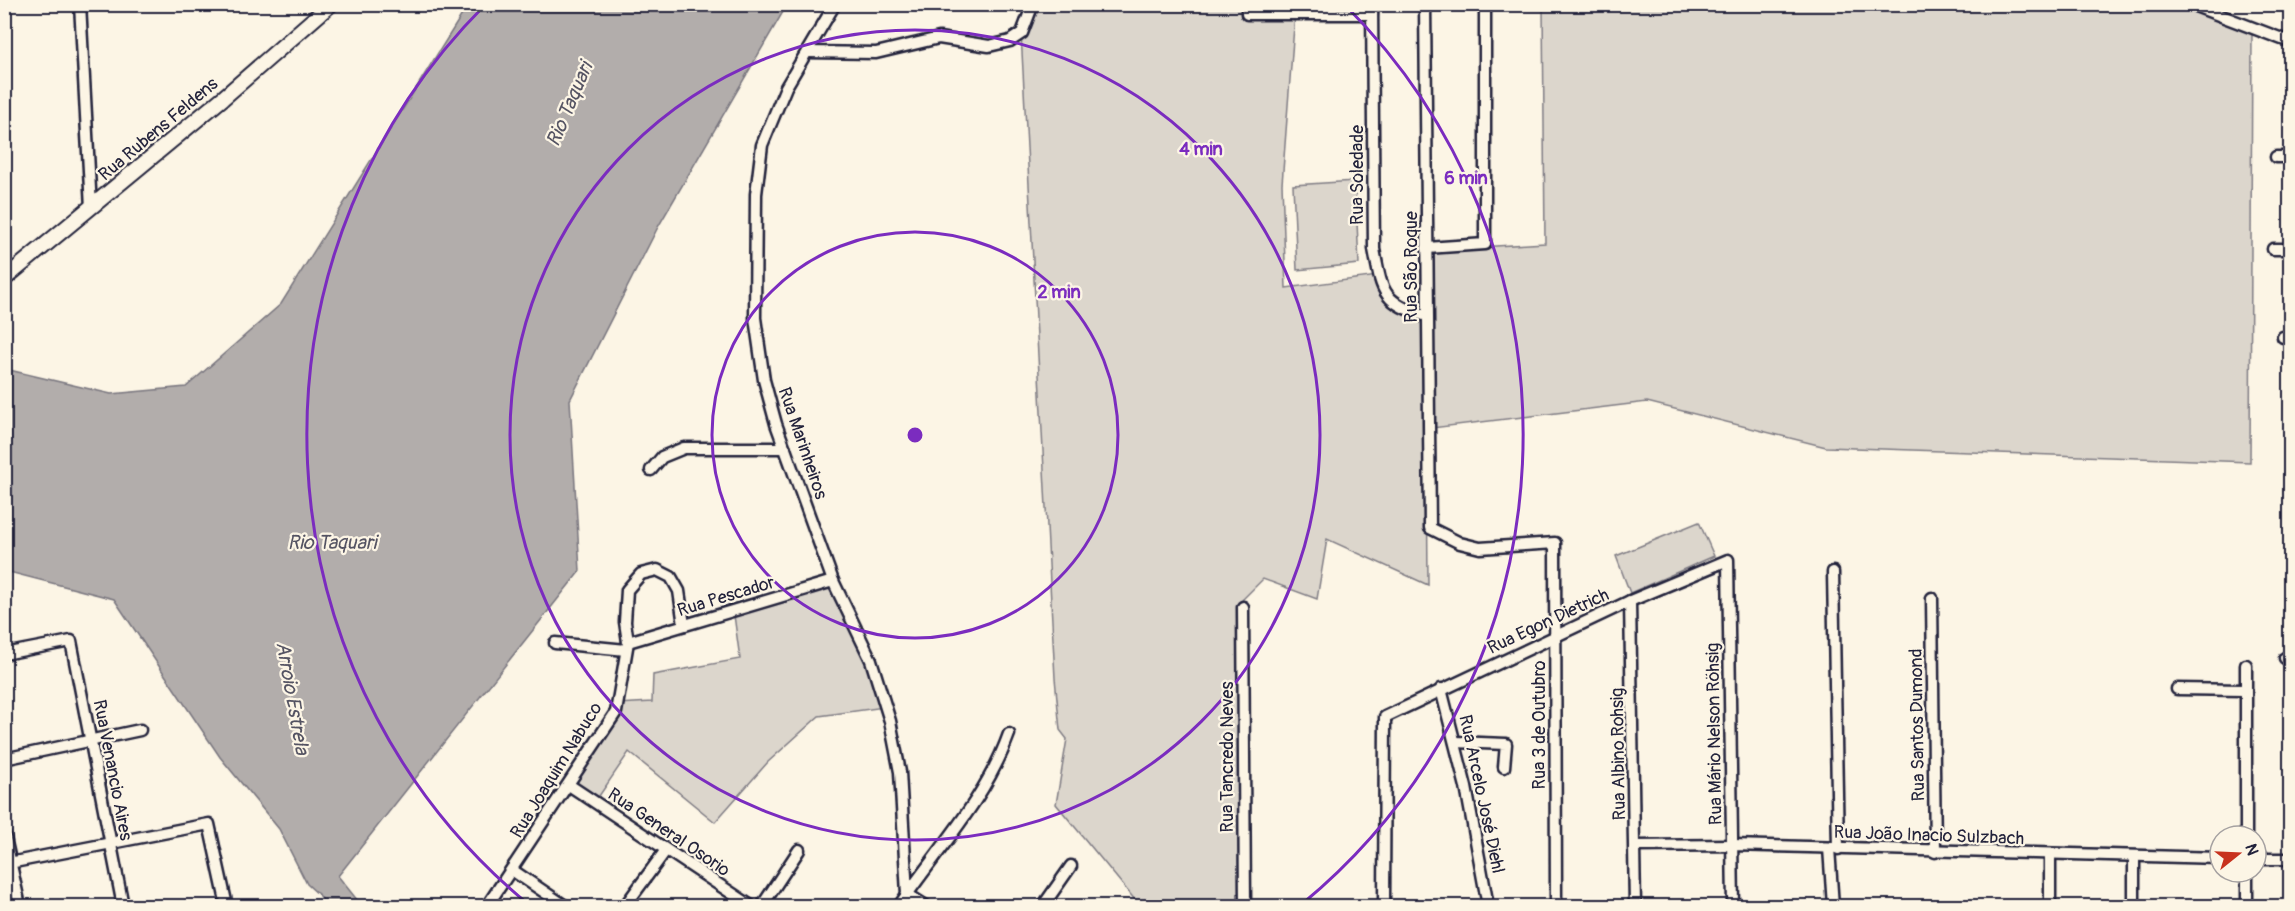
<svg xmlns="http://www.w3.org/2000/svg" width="2295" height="911" viewBox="0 0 2295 911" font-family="Pangolin,sans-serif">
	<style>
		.green { fill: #dcd6cc; stroke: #7f7c84; stroke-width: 1.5 }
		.water { fill: #b2adab; stroke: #78757e; stroke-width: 1.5 }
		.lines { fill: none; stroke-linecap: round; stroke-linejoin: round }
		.minor-casing { stroke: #22223b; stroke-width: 15 }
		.major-casing { stroke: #22223b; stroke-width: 18 }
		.minor { stroke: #fcf5e5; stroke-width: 10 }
		.major { stroke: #fcf5e5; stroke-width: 14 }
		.ring { fill: none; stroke: #7b2cbf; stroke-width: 3 }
		.labels { text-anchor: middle; stroke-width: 4.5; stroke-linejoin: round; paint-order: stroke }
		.street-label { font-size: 18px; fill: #22223b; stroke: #fcf5e5 }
		.water-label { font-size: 20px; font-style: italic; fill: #545362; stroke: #fcf5e5 }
		.centre { fill: #7b2cbf; stroke: #fcf5e5; stroke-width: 3 }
		.ring-label { font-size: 18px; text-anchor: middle; font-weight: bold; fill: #7b2cbf; stroke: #fcf5e5; stroke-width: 4.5; stroke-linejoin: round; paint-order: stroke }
	</style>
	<rect width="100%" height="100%" fill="#fcf5e5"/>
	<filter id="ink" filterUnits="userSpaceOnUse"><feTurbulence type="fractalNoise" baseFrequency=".0167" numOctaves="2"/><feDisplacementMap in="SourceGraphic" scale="12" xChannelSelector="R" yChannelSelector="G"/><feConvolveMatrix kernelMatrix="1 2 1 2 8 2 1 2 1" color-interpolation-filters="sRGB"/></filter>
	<g filter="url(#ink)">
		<!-- green -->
		<g class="green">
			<polygon points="1246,4 1246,13 1295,13 1282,184 1286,288 1378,276 1381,288 1426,315 1428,585 1327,539 1317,599 1263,579 1238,604 1240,906 1140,906 1056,804 1067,739 1060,730 1055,678 1021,33 1032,5"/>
			<polygon points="2190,4 2252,29 2250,462 1826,447 1647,402 1432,428 1430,250 1545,243 1543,5"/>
			<polygon points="1355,181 1359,264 1297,270 1293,185"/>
			<polygon points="1699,522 1714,556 1630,593 1616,556"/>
			<polygon points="833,581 885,707 819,716 768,762 715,822 629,752 595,802 569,785 617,704 652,702 653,675 740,659 734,615"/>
		</g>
		<!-- water -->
		<polygon class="water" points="468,5 787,5 658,227 570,400 580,571 338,876 362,906 327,906 320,896 307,884 279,829 220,757 114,599 5,571 5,369 111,394 186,387 281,304"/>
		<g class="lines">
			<!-- minor casing -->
			<g class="minor-casing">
				<g id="minor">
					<polyline points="80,4 91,208"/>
					<polyline points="835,4 786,87 762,145 756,194 755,318 764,380 776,424 833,581 871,660 890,721 900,772 907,894"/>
					<polyline points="1247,4 1247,14 1372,14"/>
					<path d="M1372,4L1374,249C1382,292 1382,303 1427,316"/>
					<polyline points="1425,4 1430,528 1460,543 1480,548 1555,543 1556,906"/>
					<polyline points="2190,4 2290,42"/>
					<polyline points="807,52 876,53 939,38 989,46 1010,41 1022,33 1033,4"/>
					<polyline points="2276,157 2290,157"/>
					<polyline points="1427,248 1485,244 1485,4"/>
					<polyline points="2273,249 2290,249"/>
					<polyline points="4,259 9,277"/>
					<polyline points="2283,337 2290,337"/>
					<polyline points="651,470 662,457 684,448 785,448"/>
					<polyline points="1833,572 1838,849"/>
					<polyline points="1932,598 1935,852"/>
					<polyline points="1630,601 1635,906"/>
					<polyline points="1243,607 1245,906"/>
					<polyline points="628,642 833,581"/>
					<polyline points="555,643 626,650"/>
					<polyline points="4,654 71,641 123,906"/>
					<polyline points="2285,658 2290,658"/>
					<polyline points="2246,665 2246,836"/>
					<polyline points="1441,689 1466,787 1488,906"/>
					<polyline points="2177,689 2244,690"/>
					<polyline points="1455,742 1506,744 1504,767"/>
					<polyline points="4,759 140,730"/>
					<polyline points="569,785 751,906"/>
					<polyline points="4,833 20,906"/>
					<polyline points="1636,846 1732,845 2220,858"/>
					<polyline points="1829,848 1833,906"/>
					<polyline points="2050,856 2050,906"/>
					<polyline points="2256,859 2290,859"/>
					<polyline points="4,864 209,824 227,906"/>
					<polyline points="512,870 565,906"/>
					<polyline points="2247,872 2247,906"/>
					<polyline points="907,894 926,906"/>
					<polyline points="487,906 616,712 628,642 625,622 627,590 641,574 657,570 671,577 679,591 684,625"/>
					<polyline points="625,906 666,850"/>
					<polyline points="762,906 799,850"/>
					<path d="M899,906C937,850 986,799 1009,734"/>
					<polyline points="1043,906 1071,866"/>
					<polyline points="1384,906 1385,717 1630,601 1728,560 1733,906"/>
					<polyline points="2134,906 2134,857"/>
				</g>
			</g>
			<!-- major casing -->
			<g class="major-casing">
				<polyline id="major" points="4,279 223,98 331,4"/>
			</g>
			<!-- minor -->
			<use href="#minor" class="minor"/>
			<!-- major -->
			<use href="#major" class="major"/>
		</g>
	</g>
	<!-- distance rings -->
	<g class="ring">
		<circle cx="915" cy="435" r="203"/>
		<circle cx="915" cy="435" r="405"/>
		<path d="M528 904A608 608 0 0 1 485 5M1345 5A608 608 0 0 1 1302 904"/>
	</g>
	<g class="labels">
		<!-- street labels -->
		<g class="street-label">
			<text transform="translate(158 129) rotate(-40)" y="6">Rua Rubens Feldens</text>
			<text transform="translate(1357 175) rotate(-90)" y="6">Rua Soledade</text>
			<text transform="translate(1411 267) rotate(-90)" y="6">Rua São Roque</text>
			<text transform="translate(803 443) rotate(71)" y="6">Rua Marinheiros</text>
			<text transform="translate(726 596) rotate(-17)" y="6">Rua Pescador</text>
			<text transform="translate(1548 621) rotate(-25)" y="6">Rua Egon Dietrich</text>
			<text transform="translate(1539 725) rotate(-90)" y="6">Rua 3 de Outubro</text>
			<text transform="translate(1917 725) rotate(-91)" y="6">Rua Santos Dumond</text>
			<text transform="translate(1714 734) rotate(-91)" y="6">Rua Mário Nelson Röhsig</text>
			<text transform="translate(1618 754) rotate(-91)" y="6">Rua Albino Rohsig</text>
			<text transform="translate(1227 757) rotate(-90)" y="6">Rua Tancredo Neves</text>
			<text transform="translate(113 770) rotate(79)" y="6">Rua Venancio Aires</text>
			<text transform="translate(556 770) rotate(-58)" y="6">Rua Joaquim Nabuco</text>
			<text transform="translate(1482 794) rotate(78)" y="6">Rua Arcelo José Diehl</text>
			<text transform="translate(669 832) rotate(34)" y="6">Rua General Osorio</text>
			<text transform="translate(1929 835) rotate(2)" y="6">Rua João Inacio Sulzbach</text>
		</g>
		<!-- water labels -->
		<g class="water-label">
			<text transform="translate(569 104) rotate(-67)" y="7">Rio Taquari</text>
			<text x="332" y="549">Rio Taquari</text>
			<text transform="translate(293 698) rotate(80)" y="7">Arroio Estrela</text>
		</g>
	</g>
	<circle cx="915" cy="435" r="9" class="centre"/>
	<g class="ring-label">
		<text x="1201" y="155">4 min</text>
		<text x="1466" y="184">6 min</text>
		<text x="1059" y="298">2 min</text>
	</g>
	<!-- margin -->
	<rect width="2295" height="911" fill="none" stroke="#fcf5e5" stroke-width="24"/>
	<rect x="12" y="12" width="2271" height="887" fill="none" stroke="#22223b" stroke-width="2" filter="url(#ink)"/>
	<!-- north arrow -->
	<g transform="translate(2238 854) rotate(72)"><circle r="28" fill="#fcf5e5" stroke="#a5a1a1" stroke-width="1.5"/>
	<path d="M0-4.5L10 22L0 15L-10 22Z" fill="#c8321e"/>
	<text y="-9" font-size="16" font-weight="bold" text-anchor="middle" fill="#22223b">N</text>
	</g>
</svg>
